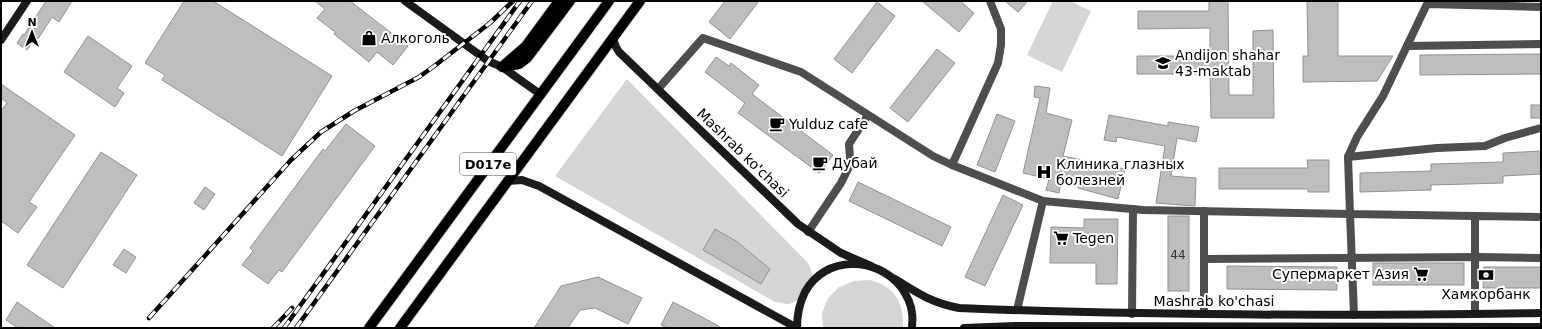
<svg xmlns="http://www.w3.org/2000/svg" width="1542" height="329" viewBox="0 0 1542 329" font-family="'DejaVu Sans',sans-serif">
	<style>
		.green { fill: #d5d5d5 }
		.building { fill: #bebebe; stroke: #929292 }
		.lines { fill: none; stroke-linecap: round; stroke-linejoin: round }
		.primary-casing { stroke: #dbdbdb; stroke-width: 12 }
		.street { stroke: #4e4e4e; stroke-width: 8 }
		.secondary { stroke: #1b1b1b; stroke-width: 8 }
		.primary { stroke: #000; stroke-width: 10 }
		.rail-casing { stroke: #000; stroke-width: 4.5 }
		.rail { stroke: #fff; stroke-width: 3; stroke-dasharray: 9; stroke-linecap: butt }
		.labels { text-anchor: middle; stroke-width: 4; stroke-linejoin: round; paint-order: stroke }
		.number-label { font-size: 12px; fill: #303030 }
		.shield { fill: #fff; stroke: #4c4c4c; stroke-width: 1 }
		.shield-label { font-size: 13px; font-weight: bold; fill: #000 }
		.poi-label { font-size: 14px; fill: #000; stroke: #fff; text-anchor: start }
		.street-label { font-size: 14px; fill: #000; stroke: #fff }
	</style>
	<rect width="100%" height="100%" fill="#fff"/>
	<!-- green -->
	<g class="green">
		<polygon points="1053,1 1070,1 1091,11 1062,72 1027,55"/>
		<path d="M627,79L807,262C810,267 814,274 812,280C809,290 799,303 788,304C784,304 779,302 775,302L555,176Z"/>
		<path d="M870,280C875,282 881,283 885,286C900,295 904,312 903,328H823L822,313L828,298L839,287L854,281Z"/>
	</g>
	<!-- building -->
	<g class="building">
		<polygon points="46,1 72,1 59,22 52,17 38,39 36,37 27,50 17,43 23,34 24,35"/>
		<polygon points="184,1 213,1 332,76 282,156 162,80 165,75 145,63"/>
		<polygon points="315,1 350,1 408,46 393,65 377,52 369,62 334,34 335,32 317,18 325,9"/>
		<polygon points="725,1 759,1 730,39 709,22"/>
		<polygon points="922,1 960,1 974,13 959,32"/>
		<polygon points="1005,1 1028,1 1018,12"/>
		<polygon points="1209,1 1228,1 1229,95 1253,95 1253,31 1273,30 1274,118 1211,118 1210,74 1137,74 1137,56 1210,56 1210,28 1138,29 1138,11 1209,11"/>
		<polygon points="1307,1 1338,1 1338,56 1393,56 1377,81 1303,82 1303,56 1308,56"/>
		<polygon points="877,2 895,16 852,73 834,59"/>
		<polygon points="88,36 132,66 117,88 124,93 115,107 64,72"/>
		<polygon points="937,49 955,63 908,122 890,108"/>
		<polygon points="1541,54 1541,74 1420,75 1420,55"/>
		<polygon points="716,57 729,66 731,63 759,85 752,94 833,155 819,173 738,113 745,103 705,72"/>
		<polygon points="1,84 75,135 29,202 37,207 18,233 1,221 1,111 7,103 1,98"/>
		<polygon points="1035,86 1050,88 1046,113 1072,120 1063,156 1125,169 1118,199 1078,188 1079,181 1062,178 1059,193 1046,190 1049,179 1023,173 1040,98 1034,97"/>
		<rect x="1531" y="105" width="10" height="13"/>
		<polygon points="997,114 1015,121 995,172 977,165"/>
		<polygon points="1109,115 1168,126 1168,122 1199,127 1196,142 1177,138 1171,176 1196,178 1195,206 1156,203 1165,146 1117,137 1116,142 1104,140"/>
		<polygon points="346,124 375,146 282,272 279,270 268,284 242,265 253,251 250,248 323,149 325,151"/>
		<polygon points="1541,151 1541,174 1503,176 1503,183 1431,185 1431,190 1360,192 1360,173 1431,171 1431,164 1503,162 1503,153"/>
		<polygon points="101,152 137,175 63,288 27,265"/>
		<polygon points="1307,160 1329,160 1329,192 1308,192 1308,189 1219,189 1219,168 1308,168"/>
		<polygon points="858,182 951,227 942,246 849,201"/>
		<polygon points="205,187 215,194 204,210 194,203"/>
		<polygon points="1003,195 1023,205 985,286 965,277"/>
		<rect x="1168" y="216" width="21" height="75"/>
		<polygon points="1084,219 1118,219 1117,284 1096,284 1096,263 1050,263 1051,227 1084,228"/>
		<polygon points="715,229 736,241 770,269 761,284 703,250"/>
		<polygon points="124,249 136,257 126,273 113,265"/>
		<rect x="1373" y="263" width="91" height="22"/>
		<polygon points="1227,266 1337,267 1337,290 1227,289"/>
		<polygon points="1484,267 1541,267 1541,288 1483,288"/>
		<polygon points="598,277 642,298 628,324 595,308 580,310 568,328 534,328 561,286"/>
		<polygon points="17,302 55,328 18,328 6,320"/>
		<polygon points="673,302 702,317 722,328 667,328 661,325"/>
	</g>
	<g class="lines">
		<!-- primary casing -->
		<g class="primary-casing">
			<g id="primary">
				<polyline points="503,66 526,46 559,1"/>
				<polyline points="502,67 519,64 527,58 570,1"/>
				<polyline points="369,328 609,1"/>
				<polyline points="400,328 640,1"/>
			</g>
		</g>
		<!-- street -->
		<g class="street">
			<polyline points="990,1 1001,29 1001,45 998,63 952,165 1043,201"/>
			<polyline points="1407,46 1541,44"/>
			<polyline points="658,89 703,38 801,72 933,156 952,165"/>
			<polyline points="1348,157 1437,148 1485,146 1505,138 1541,128"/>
			<polyline points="1204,211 1204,314"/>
			<polyline points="1475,216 1350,214 1348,157 1357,137 1383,96 1427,4 1541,7"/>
			<polyline points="808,232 841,183 849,167 850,158 849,144 868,115"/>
			<polyline points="1204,259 1476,257 1541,258"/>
			<polyline points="1017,310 1043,201 1143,210 1350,214 1354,315"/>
			<polyline points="1475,313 1475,216 1541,217"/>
			<polyline points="1132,314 1133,209"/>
		</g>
		<!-- secondary -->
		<g class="secondary">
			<polyline points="405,1 488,61 502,67 540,94"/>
			<polyline points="613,39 616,47 619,52 798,224 841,253 871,266"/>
			<polyline points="1,40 27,1"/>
			<polyline points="507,181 522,180 539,186 797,328"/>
			<path d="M895,279C917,293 932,303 959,308C1153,316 1347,316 1541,313"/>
			<path d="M797,328C797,315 799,304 805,292C825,255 877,256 901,287C906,294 911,304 912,313C913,317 912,323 912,328"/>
			<polyline points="964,328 1015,326 1541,327"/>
		</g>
		<!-- primary -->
		<use href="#primary" class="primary"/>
		<!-- rail casing -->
		<g class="rail-casing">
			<g id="rail">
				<polyline points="149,318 291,160 321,132 354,111 419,77 433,67 490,23 513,1"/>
				<polyline points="273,328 292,308"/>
				<polyline points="284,328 520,1"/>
				<polyline points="296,328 532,1"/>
			</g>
		</g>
		<!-- rail -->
		<use href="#rail" class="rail"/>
	</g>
	<!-- icons -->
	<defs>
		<g id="shop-bare" transform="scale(1.2)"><path d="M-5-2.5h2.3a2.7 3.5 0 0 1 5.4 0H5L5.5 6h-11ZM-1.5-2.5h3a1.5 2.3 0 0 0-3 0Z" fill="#000" stroke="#fff" stroke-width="2.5" paint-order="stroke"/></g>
		<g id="school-bare" transform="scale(1.2)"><path d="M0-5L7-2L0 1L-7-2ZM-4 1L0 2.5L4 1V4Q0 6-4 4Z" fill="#000" stroke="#fff" stroke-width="2.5" paint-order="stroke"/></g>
		<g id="cafe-bare" transform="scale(1.2)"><path d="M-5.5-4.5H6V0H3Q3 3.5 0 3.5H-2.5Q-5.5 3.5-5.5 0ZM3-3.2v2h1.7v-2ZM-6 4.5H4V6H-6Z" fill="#000" stroke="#fff" stroke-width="2.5" paint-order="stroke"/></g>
		<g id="hospital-bare" transform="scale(1.2)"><path d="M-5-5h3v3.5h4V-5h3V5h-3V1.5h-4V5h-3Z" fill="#000" stroke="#fff" stroke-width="2.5" paint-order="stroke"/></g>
		<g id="supermarket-bare" transform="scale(1.2)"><path d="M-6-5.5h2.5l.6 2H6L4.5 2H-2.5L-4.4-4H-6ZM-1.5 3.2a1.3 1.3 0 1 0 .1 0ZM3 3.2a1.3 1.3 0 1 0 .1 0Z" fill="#000" stroke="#fff" stroke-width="2.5" paint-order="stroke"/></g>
		<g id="bank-bare" transform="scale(1.2)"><path d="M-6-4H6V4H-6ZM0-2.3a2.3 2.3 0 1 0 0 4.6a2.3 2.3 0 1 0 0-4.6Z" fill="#000" stroke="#fff" stroke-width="2.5" paint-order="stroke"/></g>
	</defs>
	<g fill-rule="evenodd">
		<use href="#shop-bare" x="369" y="38"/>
		<use href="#school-bare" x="1163" y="63"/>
		<use href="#cafe-bare" x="777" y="124"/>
		<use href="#cafe-bare" x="820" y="163"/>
		<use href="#hospital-bare" x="1044" y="172"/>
		<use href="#supermarket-bare" x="1061" y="238"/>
		<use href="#supermarket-bare" x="1421" y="274"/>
		<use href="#bank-bare" x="1486" y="275"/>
	</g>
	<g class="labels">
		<!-- number labels -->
		<g class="number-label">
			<text x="1178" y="259">44</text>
		</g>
		<!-- shield labels -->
		<rect class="shield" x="460" y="153" width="56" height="22" rx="3"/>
		<g class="shield-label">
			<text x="488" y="169">D017e</text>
		</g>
		<!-- poi labels -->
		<g class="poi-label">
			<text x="381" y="43">Алкоголь</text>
			<text x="1175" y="60">Andijon shahar<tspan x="1175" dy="16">43-maktab</tspan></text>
			<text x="789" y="129">Yulduz cafe</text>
			<text x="832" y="168">Дубай</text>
			<text x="1056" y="169">Клиника глазных<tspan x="1056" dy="16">болезней</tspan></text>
			<text x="1073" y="243">Tegen</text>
			<text x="1409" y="279" text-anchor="end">Супермаркет Азия</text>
			<text x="1486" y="299" text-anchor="middle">Хамкорбанк</text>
		</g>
		<!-- street labels -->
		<g class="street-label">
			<text transform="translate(743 153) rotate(44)" y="5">Mashrab ko'chasi</text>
			<text x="1214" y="306">Mashrab ko'chasi</text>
		</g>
	</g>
	<!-- border -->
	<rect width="1542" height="329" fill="none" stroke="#000000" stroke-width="4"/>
	<!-- north arrow -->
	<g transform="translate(32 32)" stroke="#ffffff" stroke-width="3" paint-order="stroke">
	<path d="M0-3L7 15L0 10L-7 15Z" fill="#000000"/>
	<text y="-6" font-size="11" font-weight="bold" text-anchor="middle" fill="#000000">N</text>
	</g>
</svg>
